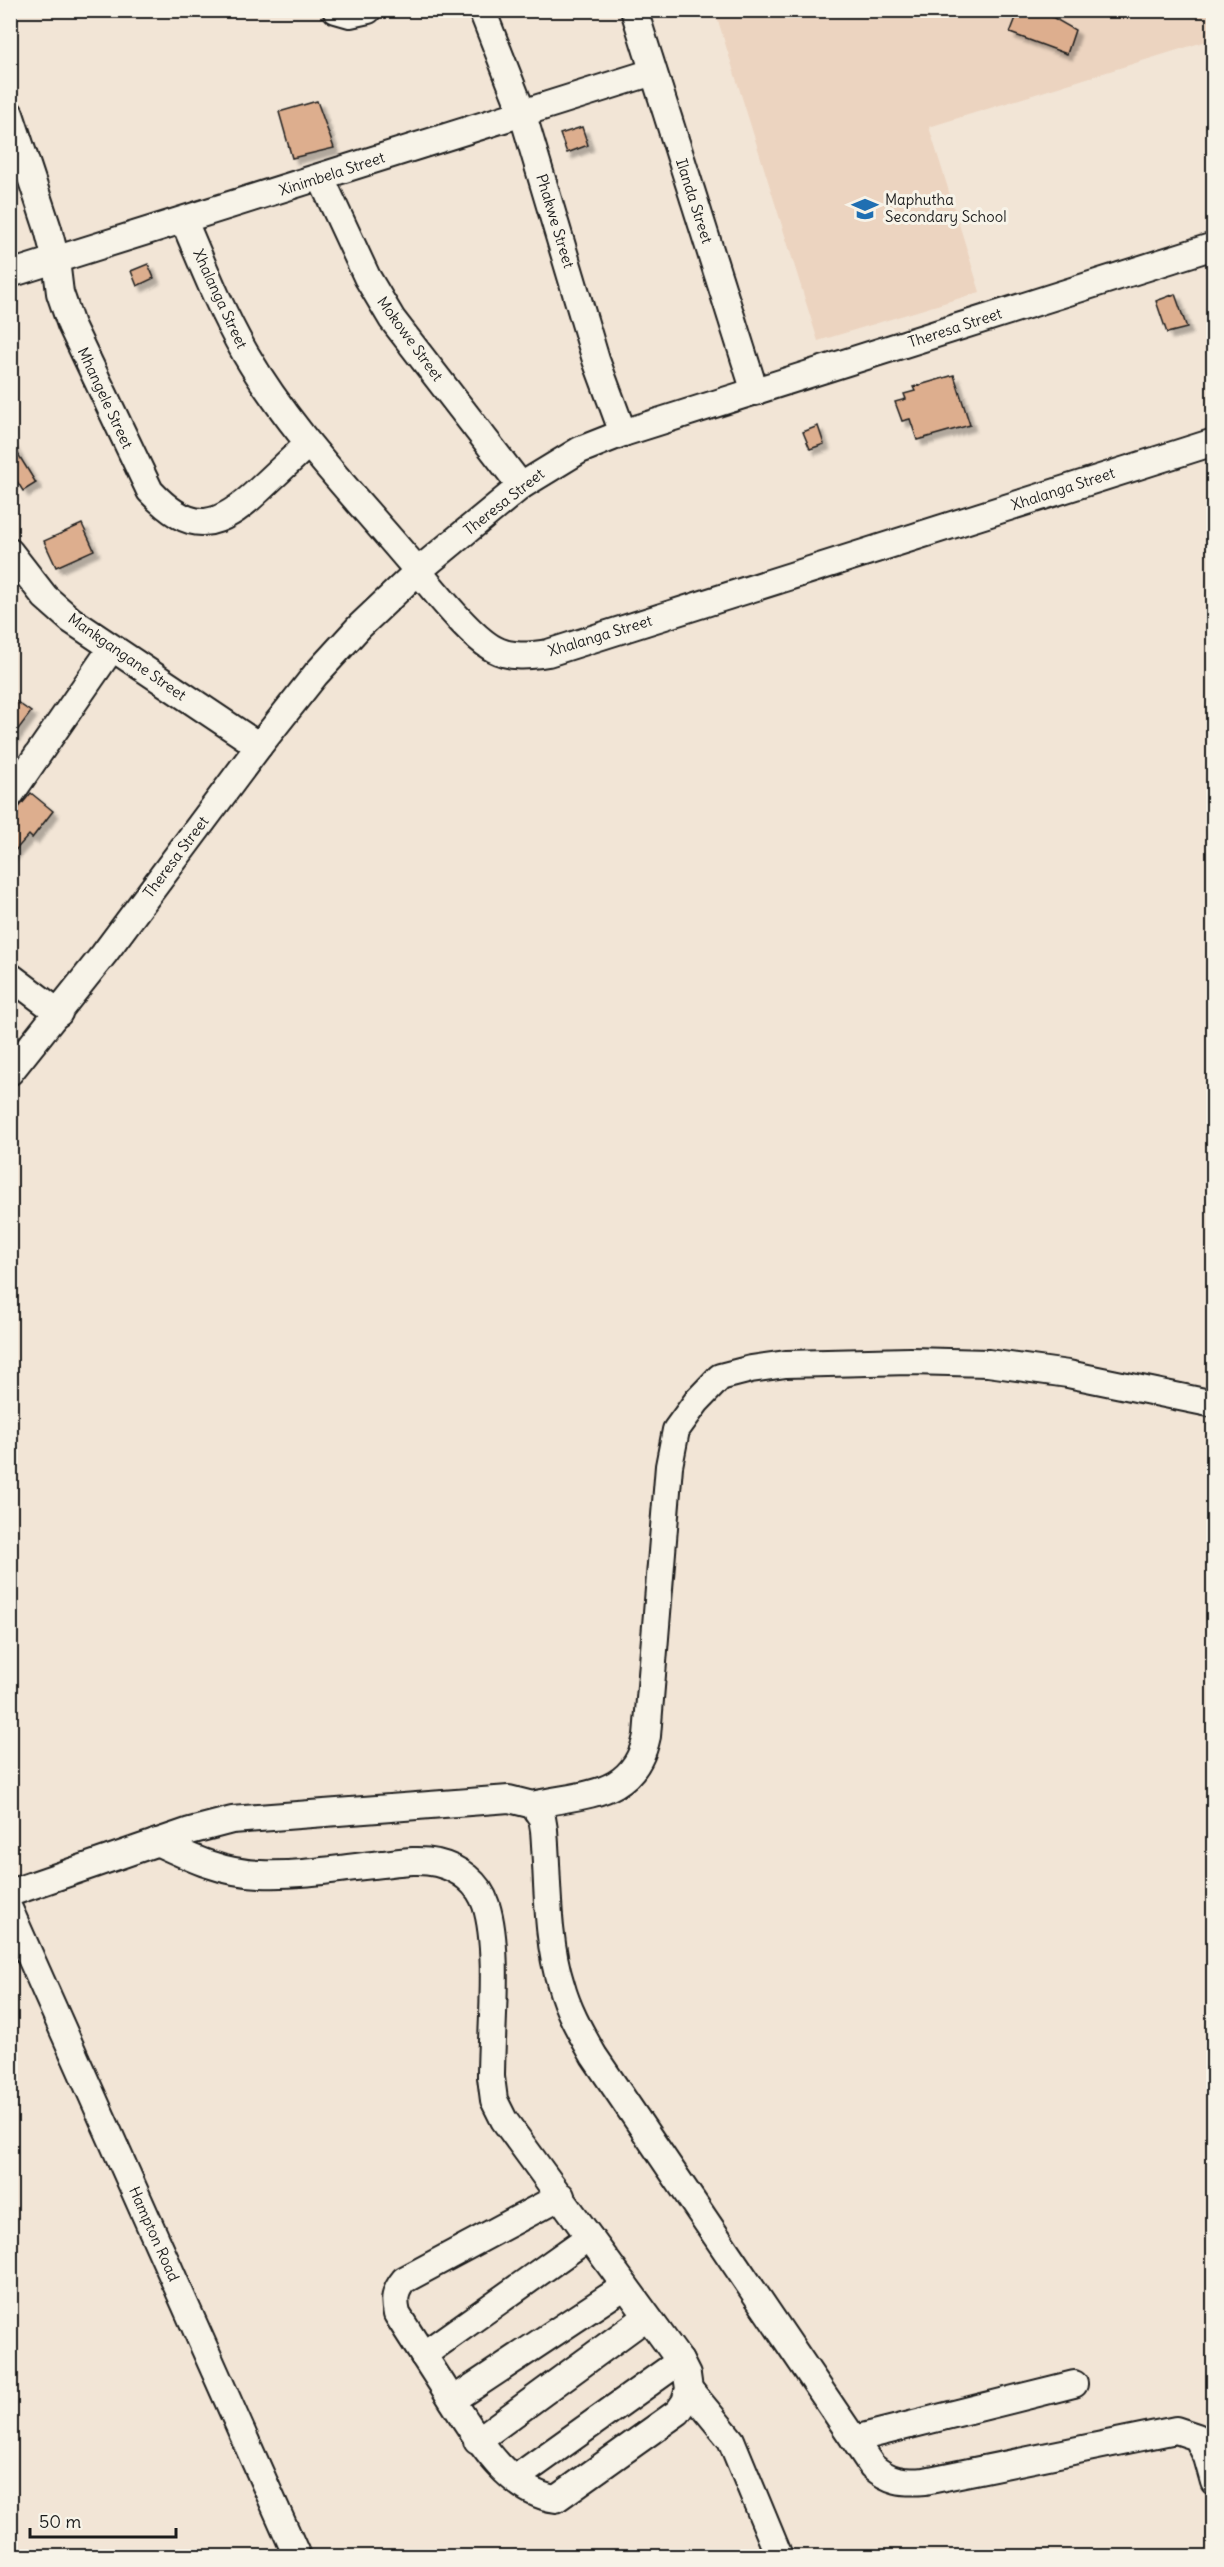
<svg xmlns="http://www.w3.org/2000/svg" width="1224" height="2567" viewBox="0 0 1224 2567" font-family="Delius,sans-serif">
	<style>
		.built { fill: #ecd4c0 }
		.building { fill: #ddae8e; stroke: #1c1c1c; stroke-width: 1.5; filter: url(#shadow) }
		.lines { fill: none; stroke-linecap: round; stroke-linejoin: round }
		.minor-casing { stroke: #1c1c1c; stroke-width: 30 }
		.minor { stroke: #f7f3e8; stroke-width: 26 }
		.labels { text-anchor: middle; stroke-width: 6; stroke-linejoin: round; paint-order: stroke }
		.street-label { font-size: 15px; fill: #1c1c1c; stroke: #f7f3e8 }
		.poi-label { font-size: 15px; fill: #1c1c1c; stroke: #f7f3e8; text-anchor: start }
	</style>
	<defs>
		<filter id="shadow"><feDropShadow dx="5.5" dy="5.5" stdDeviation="1.5" flood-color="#0004"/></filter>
	</defs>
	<rect width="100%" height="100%" fill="#f2e5d6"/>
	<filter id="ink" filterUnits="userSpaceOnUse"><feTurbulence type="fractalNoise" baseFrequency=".0167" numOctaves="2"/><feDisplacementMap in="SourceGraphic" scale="12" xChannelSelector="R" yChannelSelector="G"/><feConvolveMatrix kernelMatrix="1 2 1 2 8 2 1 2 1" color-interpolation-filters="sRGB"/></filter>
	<g filter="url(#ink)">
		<!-- built -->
		<polygon class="built" points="715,11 1213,11 1213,39 929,127 980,292 818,341"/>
		<!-- building -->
		<g class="building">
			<polygon points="1019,10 1040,10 1075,30 1067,54 1010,33"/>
			<polygon points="317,101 334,148 292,158 279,112"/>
			<polygon points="582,127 588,145 567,153 560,134"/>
			<polygon points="148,264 154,278 137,286 131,271"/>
			<polygon points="1175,294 1187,328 1167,333 1156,301"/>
			<polygon points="954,375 970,425 917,440 910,419 902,421 895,402 906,399 904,394 915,391 913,387"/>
			<polygon points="818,426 824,444 810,449 803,432"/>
			<polygon points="10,441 36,483 23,491 10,470"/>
			<polygon points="82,524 94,550 56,567 44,541"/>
			<polygon points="10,697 31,712 10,740"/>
			<polygon points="31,793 53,811 32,838 29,835 10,856 10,818"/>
		</g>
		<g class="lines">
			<!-- minor casing -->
			<g class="minor-casing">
				<g id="minor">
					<polyline points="336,10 350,14 368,10"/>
					<polyline points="482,10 522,112 596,360 623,433"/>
					<polyline points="634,10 755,392"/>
					<path d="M10,114L48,229L56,260L60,293L71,325L150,491C192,536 218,529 260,489C276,474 292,459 308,444"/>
					<polyline points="321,178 367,277 392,319 521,486"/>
					<path d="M184,221C203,266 221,311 245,353C290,430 349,490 406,557C427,581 468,635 494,649C511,658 529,656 548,653L1214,442"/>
					<polyline points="10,274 653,72"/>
					<polyline points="10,552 45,597 71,620 259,746"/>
					<polyline points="10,795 111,649"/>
					<polyline points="10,976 59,1013"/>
					<polyline points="10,1072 104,954 259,746 316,674 360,626 418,571 521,486 580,450 623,433 1214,246"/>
					<path d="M533,1805C585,1793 634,1798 647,1736L669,1466L676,1430L697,1401L720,1377L751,1369L786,1364L910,1361L988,1363L1068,1374L1214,1404"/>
					<path d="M157,1842C191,1858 222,1873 260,1874C300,1876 342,1868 382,1864C400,1862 419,1859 437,1863C459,1868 479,1883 486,1905C500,1949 491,2029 491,2077L494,2100L504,2120L680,2361L687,2375L689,2389L685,2402L678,2412L556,2499C508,2492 476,2437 452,2400C434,2371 415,2343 397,2314C394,2300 394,2292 404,2280L561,2196"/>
					<path d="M10,1893L190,1831L232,1820L509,1799L533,1805L542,1818L544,1830C548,1878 546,1939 561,1985C568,2011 581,2033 594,2056L872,2466C889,2481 903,2483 925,2481L1176,2430L1197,2437L1207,2457L1214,2482"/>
					<polyline points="10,1911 297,2556"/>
					<polyline points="423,2355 589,2237"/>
					<polyline points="689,2389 731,2440 779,2556"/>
					<polyline points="453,2400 625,2286"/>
					<polyline points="854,2439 1074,2384"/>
					<polyline points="477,2441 645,2318"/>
					<polyline points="516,2478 680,2361"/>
				</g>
			</g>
			<!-- minor -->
			<use href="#minor" class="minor"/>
		</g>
	</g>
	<!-- icons -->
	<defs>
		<g id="school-bare" transform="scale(2.07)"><path d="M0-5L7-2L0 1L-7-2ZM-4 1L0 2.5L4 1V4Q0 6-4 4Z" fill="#1f6fb2" stroke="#f7f3e8" stroke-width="2.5" paint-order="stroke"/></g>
	</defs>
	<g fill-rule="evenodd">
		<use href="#school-bare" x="865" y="209"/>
	</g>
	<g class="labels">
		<!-- street labels -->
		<g class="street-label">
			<text transform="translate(332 174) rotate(-18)" y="5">Xinimbela Street</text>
			<text transform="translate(694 201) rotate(72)" y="5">Ilanda Street</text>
			<text transform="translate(555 221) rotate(73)" y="5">Phakwe Street</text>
			<text transform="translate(220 299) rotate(65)" y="5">Xhalanga Street</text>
			<text transform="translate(955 328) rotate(-18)" y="5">Theresa Street</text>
			<text transform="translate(410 339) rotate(54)" y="5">Mokowe Street</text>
			<text transform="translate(105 398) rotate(65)" y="5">Mhangele Street</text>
			<text transform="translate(1063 489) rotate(-18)" y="5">Xhalanga Street</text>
			<text transform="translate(504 502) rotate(-38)" y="5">Theresa Street</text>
			<text transform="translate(600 636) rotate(-17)" y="5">Xhalanga Street</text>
			<text transform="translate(127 657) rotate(35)" y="5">Mankgangane Street</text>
			<text transform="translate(176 857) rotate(-53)" y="5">Theresa Street</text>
			<text transform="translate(154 2234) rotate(66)" y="5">Hampton Road</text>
		</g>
		<!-- poi labels -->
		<g class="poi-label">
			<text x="885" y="205">Maphutha<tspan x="885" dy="17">Secondary School</tspan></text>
		</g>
	</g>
	<!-- margin -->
	<rect width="1224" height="2567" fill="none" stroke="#f7f3e8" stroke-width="36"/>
	<rect x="18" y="18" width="1188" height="2531" fill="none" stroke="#1c1c1c" stroke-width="2" filter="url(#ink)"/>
	<!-- scale -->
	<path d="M30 2528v9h146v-9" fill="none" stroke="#1c1c1c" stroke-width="3"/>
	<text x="39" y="2528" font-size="18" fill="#1c1c1c" stroke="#f7f3e8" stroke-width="4.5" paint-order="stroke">50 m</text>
</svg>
